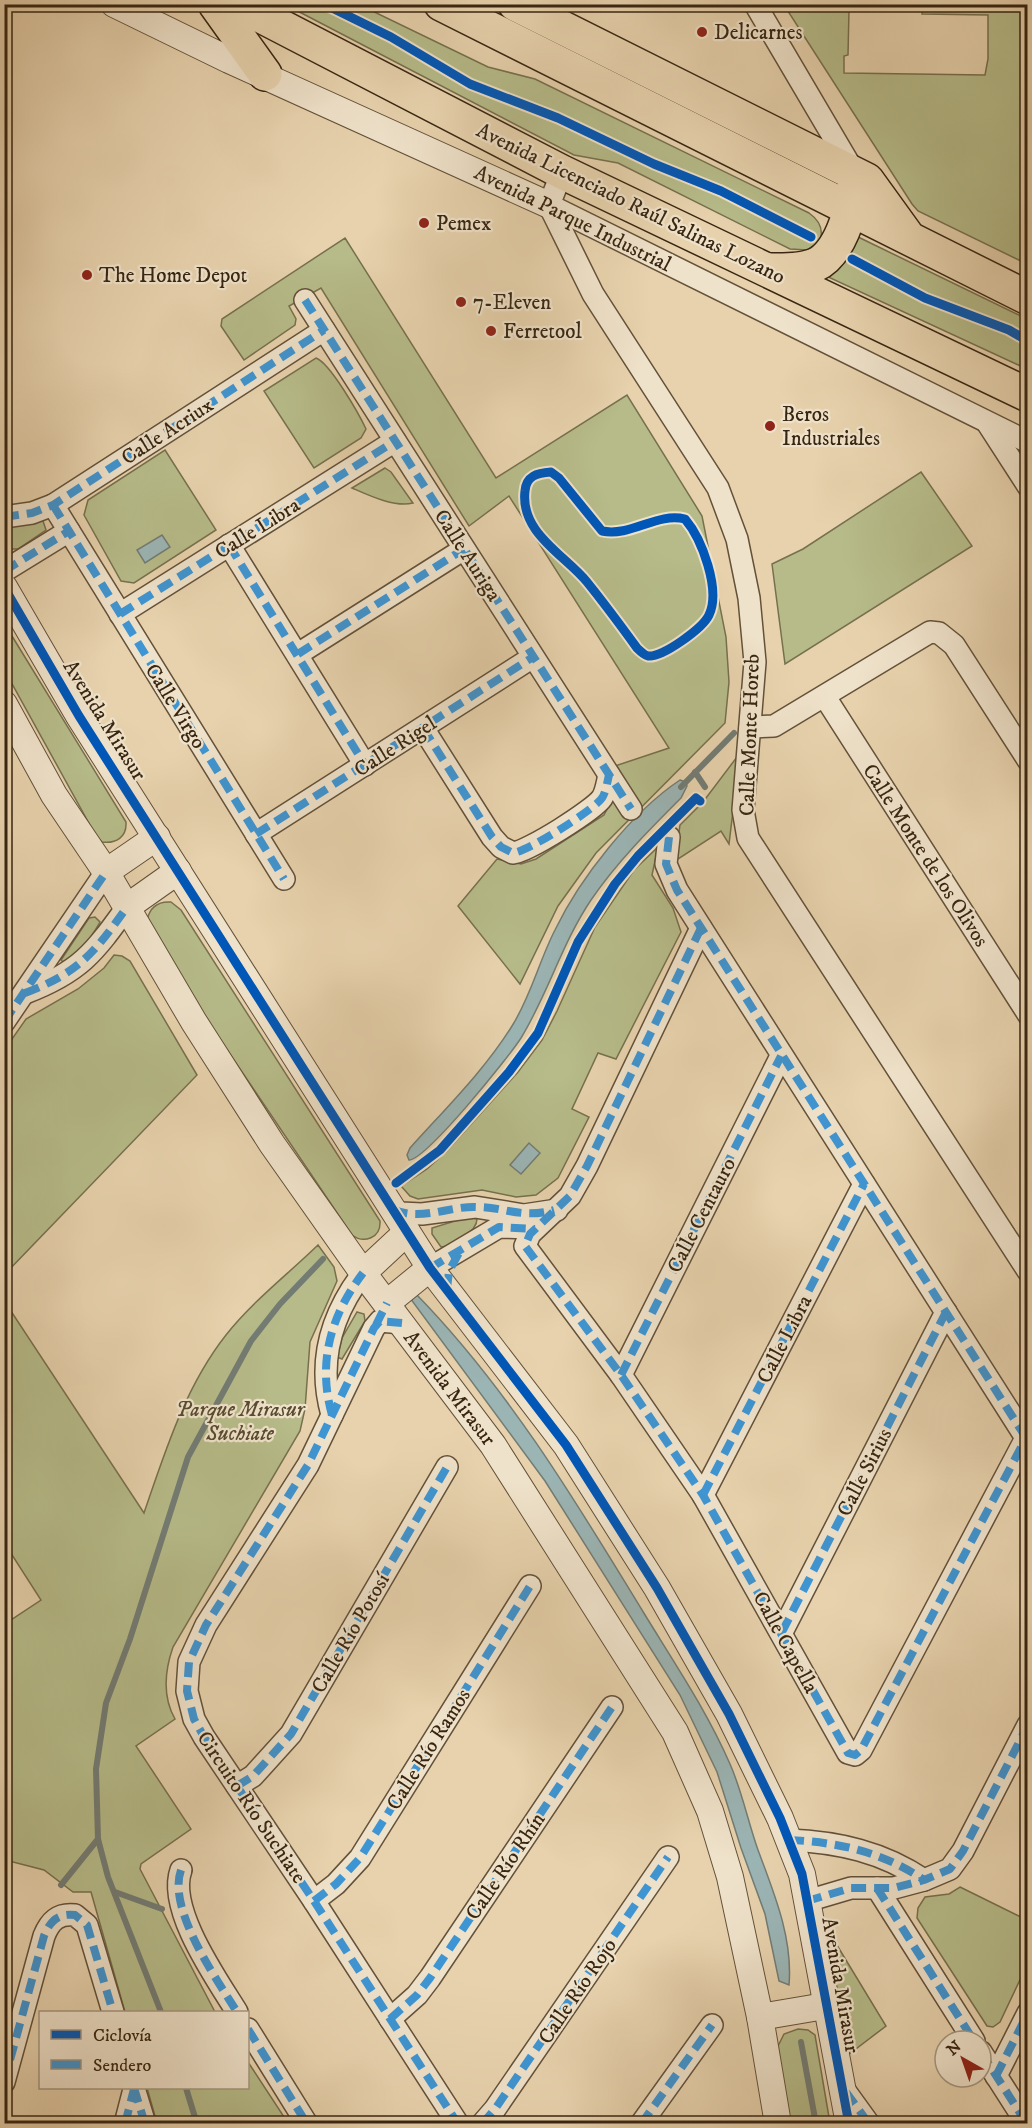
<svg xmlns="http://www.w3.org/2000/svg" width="1032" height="2128" viewBox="0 0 1032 2128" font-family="'IM FELL DW Pica',serif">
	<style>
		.green { fill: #b6bb89; stroke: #77704e; stroke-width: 1.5 }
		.water { fill: #9bb5b5; stroke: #737c74; stroke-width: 1.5 }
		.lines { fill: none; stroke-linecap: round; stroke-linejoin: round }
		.stream { stroke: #737c74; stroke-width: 6 }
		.minor-casing { stroke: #645139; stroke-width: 24 }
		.tertiary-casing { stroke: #645139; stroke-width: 28 }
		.primary-casing { stroke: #382612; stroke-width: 36 }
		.minor { stroke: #efe2ca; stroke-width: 21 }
		.tertiary { stroke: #efe2ca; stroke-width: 26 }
		.primary { stroke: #e7d2ad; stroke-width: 33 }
		.quiet { stroke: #3e95d3; stroke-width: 8; stroke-dasharray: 15 8; stroke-linecap: butt }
		.cycleway-casing { stroke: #efe2ca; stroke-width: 13 }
		.cycleway { stroke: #0057b8; stroke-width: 9 }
		.poi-dot { fill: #8f2418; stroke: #efe2ca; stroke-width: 2 }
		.labels { text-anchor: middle; stroke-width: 4.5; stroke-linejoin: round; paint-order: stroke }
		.poi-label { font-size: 21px; fill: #382612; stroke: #efe2ca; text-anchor: start }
		.street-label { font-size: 21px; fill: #382612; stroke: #efe2ca }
		.park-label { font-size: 21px; font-style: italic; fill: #584b30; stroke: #efe2ca }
	</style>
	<rect width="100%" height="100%" fill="#e7d2ad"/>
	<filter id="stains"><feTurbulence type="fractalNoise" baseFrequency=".00333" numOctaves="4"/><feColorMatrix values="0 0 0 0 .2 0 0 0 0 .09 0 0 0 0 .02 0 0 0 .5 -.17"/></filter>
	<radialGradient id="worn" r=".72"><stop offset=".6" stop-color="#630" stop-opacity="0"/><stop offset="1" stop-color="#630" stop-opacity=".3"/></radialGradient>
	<!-- green -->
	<g class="green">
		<path d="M286,5H360L488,67L535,79L809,213C819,220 824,229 820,241L807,250L790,249L618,163L574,155Z"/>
		<polygon points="784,5 883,5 883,11 849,10 848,55 844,56 844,73 985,75 988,59 988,15 922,14 923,5 1027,5 1027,264 918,211 912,204"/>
		<polygon points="854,235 1027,319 1027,369 826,276"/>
		<polygon points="345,238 496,478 627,395 702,516 726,637 729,682 725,723 596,853 558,906 520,984 458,906 497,859 521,864 536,859 604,815 616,792 615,766 669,748 509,496 469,526 321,288 289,306 296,319 295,325 244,360 221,326 222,319"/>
		<path d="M316,358C330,363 359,414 366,429L361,438L314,468L264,391Z"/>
		<polygon points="165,450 216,530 134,583 121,581 84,515 88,500"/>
		<path d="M385,468L391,472L413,503C395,508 368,495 352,488Z"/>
		<polygon points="921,472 972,546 785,664 772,564 803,549"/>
		<polygon points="34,520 43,521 46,530 18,549 9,549 5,543 4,527"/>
		<path d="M4,623L126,822C127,837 116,844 102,842L96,836L5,671Z"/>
		<polygon points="740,753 729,844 721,831 675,861 680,825 703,802"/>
		<polygon points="658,847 652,875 673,908 681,932 616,1059 598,1053 572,1109 589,1117 558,1178 536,1195 516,1197 482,1190 418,1199 410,1196 401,1186 427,1169 446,1152 518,1072 542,1040 557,1011 595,927 634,870"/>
		<path d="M171,902L181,910L380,1221C381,1238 364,1244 352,1235L201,1011L147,920C150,907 158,901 171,902Z"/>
		<path d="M95,917L100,922C91,938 79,955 63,962L61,960L89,918Z"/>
		<polygon points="114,955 122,956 130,961 197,1075 5,1274 5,1049 26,1019 78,989 104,968"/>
		<path d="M468,1217L477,1219C477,1232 452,1246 441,1247L432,1234V1228Z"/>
		<path d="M318,1245L334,1267L337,1281L310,1342L305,1409L300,1431L173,1647C165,1670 162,1696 175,1719L136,1746L191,1829L141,1864L140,1869L215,2012H125L91,1892H73L44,1870L5,1860V1624L41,1600L5,1544V1302L144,1513C165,1452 185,1387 226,1335C253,1301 287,1275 318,1245Z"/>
		<polygon points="357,1312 364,1314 365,1321 342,1359 337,1357 342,1338"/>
		<polygon points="960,1887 1027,1920 1027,1965 1000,2022 993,2027 987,2026 917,1918 918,1908 925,1897 949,1894"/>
		<polygon points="832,1937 886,2026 848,2055 826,1942"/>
		<polygon points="798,2029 808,2030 815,2035 830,2123 790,2123 777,2048 784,2034"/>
		<polygon points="248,2062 288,2123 157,2123 147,2088 248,2088"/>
	</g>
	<!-- water -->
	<g class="water">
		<polygon points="162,535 170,547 145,563 137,550"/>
		<path d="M680,780L686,782L687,786L681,798C649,830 617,862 591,900C562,943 548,994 521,1038C509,1057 426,1160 409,1160L407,1155L410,1148C445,1109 484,1071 512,1026C531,996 539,961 555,930C580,878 632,812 680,780Z"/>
		<polygon points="529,1143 540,1153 521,1174 510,1165"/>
		<path d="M416,1294C507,1387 575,1500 642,1610C673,1661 706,1709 730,1764C742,1791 748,1822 758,1850C774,1893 793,1938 789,1985L779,1981L765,1914L741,1848L717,1772L680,1695L545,1481L410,1298Z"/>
	</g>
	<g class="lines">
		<!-- stream -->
		<g class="stream">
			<polyline points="695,772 705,787"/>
			<polyline points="681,787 734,733"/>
			<polyline points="61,1885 98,1839"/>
			<polyline points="115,1892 162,1909"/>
			<polyline points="161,2012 108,1877 98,1839 96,1769 106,1703 130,1639 188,1457 251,1341 280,1304 323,1259"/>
			<polyline points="801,2042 816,2124"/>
			<polyline points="186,2088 197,2124"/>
		</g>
		<!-- minor casing -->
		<g class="minor-casing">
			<g id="minor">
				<polyline points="755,4 854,172"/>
				<polyline points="562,172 549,205 593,294 718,488 737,539 749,598 755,662 743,810 748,838 1028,1271"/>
				<polyline points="549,205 1028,442"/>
				<polyline points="305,300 631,809"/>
				<polyline points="988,424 1028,486"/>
				<polyline points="53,505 284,879"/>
				<polyline points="4,517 32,513 53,505 324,330"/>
				<polyline points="229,545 365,765"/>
				<polyline points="4,571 69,531"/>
				<polyline points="120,614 395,441"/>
				<polyline points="298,654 464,549"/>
				<polyline points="825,697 1028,1014"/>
				<polyline points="750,727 774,726 930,632 939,633 954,645 1028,760"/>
				<path d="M423,728L492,837L501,847L513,853C527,852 594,810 602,798C606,792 607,783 609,775"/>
				<polyline points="256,834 533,657"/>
				<polyline points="669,837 666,864 677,890 1028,1441"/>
				<polyline points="701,928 587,1166 570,1196 530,1234 525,1246 621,1375 703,1495 848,1753 855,1755 861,1750 1026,1438"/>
				<path d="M25,993C80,972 94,953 127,907"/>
				<polyline points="4,1022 106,872"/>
				<polyline points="393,1209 401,1213 422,1214 475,1207 524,1215 557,1210"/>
				<polyline points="430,1268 499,1227 531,1228"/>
				<polyline points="402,1323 380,1321 374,1328 308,1465 206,1625 189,1662 187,1691 194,1719 204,1737 314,1901 458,2124"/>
				<polyline points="621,1375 781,1056"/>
				<path d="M332,1415C317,1362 331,1315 363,1273"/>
				<polyline points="703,1495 864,1184"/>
				<polyline points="782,1632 946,1312"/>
				<polyline points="237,1786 253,1776 291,1734 447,1467"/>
				<path d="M789,1840C838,1842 883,1852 924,1880"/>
				<path d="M181,1870C167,1909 216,1978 237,2012"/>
				<polyline points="877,1888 974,2041"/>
				<polyline points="314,1901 336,1884 360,1858 530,1586"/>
				<polyline points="807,1901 851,1888 894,1888 924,1880 950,1869 963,1851 1028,1725"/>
				<polyline points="390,2019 417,1995 430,1978 612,1707"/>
				<polyline points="248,2029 307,2124"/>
				<polyline points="981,2052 1027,2124"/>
				<polyline points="996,2076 1028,2013"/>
				<path d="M4,2082L44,1936C50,1921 58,1913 75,1915L87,1925L113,2012"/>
				<polyline points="134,2088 145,2124"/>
				<polyline points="843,2088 869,2124"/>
				<polyline points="125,2124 134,2089"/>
				<polyline points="482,2124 495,2109 668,1857"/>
				<polyline points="641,2124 712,2025"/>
			</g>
		</g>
		<!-- tertiary casing -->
		<g class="tertiary-casing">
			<g id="tertiary">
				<polyline points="114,4 229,60 549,205"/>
				<polyline points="4,587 79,716 430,1268 566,1445 657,1588 729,1714 780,1818 802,1874 849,2124"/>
				<polyline points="4,704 54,795 106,872 194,1022 272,1144 363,1273 493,1445 675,1732 710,1811 730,1877 760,2017 778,2124"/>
				<polyline points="106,872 157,837"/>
				<polyline points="127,907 178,871"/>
				<polyline points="363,1273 407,1232"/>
				<polyline points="387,1303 430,1268"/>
				<polyline points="760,2017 825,2006"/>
			</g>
		</g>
		<!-- primary casing -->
		<g class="primary-casing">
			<g id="primary">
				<polyline points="215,4 265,74"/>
				<polyline points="238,4 562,172 1028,395"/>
				<polyline points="441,4 1028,298"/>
				<polyline points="515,4 867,180 906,234"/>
				<path d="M769,270C784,270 801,271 815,265C839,255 852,211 854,188"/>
			</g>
		</g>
		<!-- minor -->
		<use href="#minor" class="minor"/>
		<!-- tertiary -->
		<use href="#tertiary" class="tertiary"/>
		<!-- primary -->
		<use href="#primary" class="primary"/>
		<!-- quiet -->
		<g class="quiet">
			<polyline points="305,300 631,809"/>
			<polyline points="53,505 284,879"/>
			<polyline points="4,517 32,513 53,505 324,330"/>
			<polyline points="229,545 365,765"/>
			<polyline points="4,571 69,531"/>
			<polyline points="120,614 395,441"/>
			<polyline points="298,654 464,549"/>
			<path d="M423,728L492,837L501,847L513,853C527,852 594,810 602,798C606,792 607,783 609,775"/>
			<polyline points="256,834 533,657"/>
			<polyline points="669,837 666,864 677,890 1028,1441"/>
			<polyline points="701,928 587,1166 570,1196 530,1234 525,1246 621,1375 703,1495 848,1753 855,1755 861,1750 1026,1438"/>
			<path d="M25,993C80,972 94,953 127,907"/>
			<polyline points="4,1022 106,872"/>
			<path d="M393,1209C419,1222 449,1206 476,1207C506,1207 521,1219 554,1210"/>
			<polyline points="430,1268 499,1227 535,1229"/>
			<polyline points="447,1289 449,1271 459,1253"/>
			<polyline points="402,1323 380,1321 374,1328 308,1465 206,1625 189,1662 187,1691 194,1719 204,1737 314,1901 458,2124"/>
			<polyline points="376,1325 387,1303"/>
			<polyline points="621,1375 781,1056"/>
			<path d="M332,1415C317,1362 331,1315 363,1273"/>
			<polyline points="703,1495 864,1184"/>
			<polyline points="782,1632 946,1312"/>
			<polyline points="237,1786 253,1776 291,1734 447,1467"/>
			<path d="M789,1840C838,1842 883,1852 924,1880"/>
			<path d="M181,1870C167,1909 216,1978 237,2012"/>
			<polyline points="877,1888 974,2041"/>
			<polyline points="314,1901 336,1884 360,1858 530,1586"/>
			<polyline points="807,1901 851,1888 894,1888 924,1880 950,1869 963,1851 1028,1725"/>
			<polyline points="390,2019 417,1995 430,1978 612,1707"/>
			<polyline points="248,2029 307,2124"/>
			<polyline points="981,2052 1027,2124"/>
			<polyline points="996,2076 1028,2013"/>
			<path d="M4,2082L44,1936C50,1921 58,1913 75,1915L87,1925L113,2012"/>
			<polyline points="134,2088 145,2124"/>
			<polyline points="846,2092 869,2124"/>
			<polyline points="125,2124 134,2089"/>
			<polyline points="482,2124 495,2109 668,1857"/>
			<polyline points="641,2124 712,2025"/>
		</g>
		<!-- cycleway casing -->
		<g class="cycleway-casing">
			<g id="cycleway">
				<polyline points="324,4 391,37 470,84 558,118 654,164 721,191 811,237"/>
				<polyline points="852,259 925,298 1009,330 1028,341"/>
				<path d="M551,472L559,478L602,531C631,537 657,512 685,519C702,539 721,590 709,615C703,628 662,658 648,656C644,655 640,651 637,648C621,626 604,603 587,582C565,555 520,533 525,491C526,476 537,473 551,472Z"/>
				<polyline points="4,587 79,716 430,1268 566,1445 657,1588 729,1714 780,1818 802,1874 849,2124"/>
				<polyline points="396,1183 440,1150 509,1072 538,1033 578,942 615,884 638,856 696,798 700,801"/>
			</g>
		</g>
		<!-- cycleway -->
		<use href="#cycleway" class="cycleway"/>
	</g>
	<!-- markers -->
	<g class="poi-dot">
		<circle cx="702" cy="32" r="6"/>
		<circle cx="424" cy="223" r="6"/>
		<circle cx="87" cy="275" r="6"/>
		<circle cx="461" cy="302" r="6"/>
		<circle cx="491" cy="331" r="6"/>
		<circle cx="770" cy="426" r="6"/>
	</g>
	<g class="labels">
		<!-- poi labels -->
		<g class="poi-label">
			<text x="714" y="39">Delicarnes</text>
			<text x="436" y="230">Pemex</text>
			<text x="99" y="282">The Home Depot</text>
			<text x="473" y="309">7-Eleven</text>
			<text x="503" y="338">Ferretool</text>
			<text x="782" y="421">Beros<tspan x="782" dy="24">Industriales</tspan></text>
		</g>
		<!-- street labels -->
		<g class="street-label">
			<text transform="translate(631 203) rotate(26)" y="7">Avenida Licenciado Raúl Salinas Lozano</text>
			<text transform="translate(573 218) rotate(26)" y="7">Avenida Parque Industrial</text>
			<text transform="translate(167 431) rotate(-33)" y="7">Calle Acriux</text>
			<text transform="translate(257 528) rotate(-32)" y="7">Calle Libra</text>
			<text transform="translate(468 555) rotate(57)" y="7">Calle Auriga</text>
			<text transform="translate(176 706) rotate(58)" y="7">Calle Virgo</text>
			<text transform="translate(105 720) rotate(58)" y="7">Avenida Mirasur</text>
			<text transform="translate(749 735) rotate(-88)" y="7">Calle Monte Horeb</text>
			<text transform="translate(395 746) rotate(-33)" y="7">Calle Rigel</text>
			<text transform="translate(926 855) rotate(57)" y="7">Calle Monte de los Olivos</text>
			<text transform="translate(701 1215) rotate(-63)" y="7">Calle Centauro</text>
			<text transform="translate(784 1339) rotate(-63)" y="7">Calle Libra</text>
			<text transform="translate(450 1388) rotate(53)" y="7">Avenida Mirasur</text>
			<text transform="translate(864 1472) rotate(-63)" y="7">Calle Sirius</text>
			<text transform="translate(350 1633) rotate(-60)" y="7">Calle Río Potosí</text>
			<text transform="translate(786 1642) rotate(61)" y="7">Calle Capella</text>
			<text transform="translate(428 1749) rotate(-58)" y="7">Calle Río Ramos</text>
			<text transform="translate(252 1807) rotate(56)" y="7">Circuito Río Suchiate</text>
			<text transform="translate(505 1866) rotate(-56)" y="7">Calle Río Rhín</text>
			<text transform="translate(841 1985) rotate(80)" y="7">Avenida Mirasur</text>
			<text transform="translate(577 1991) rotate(-56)" y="7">Calle Río Rojo</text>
		</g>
		<!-- park labels -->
		<g class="park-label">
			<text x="240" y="1416">Parque Mirasur<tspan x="240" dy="24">Suchiate</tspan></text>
		</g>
	</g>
	<!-- margin -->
	<rect width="1032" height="2128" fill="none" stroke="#e7d2ad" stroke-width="24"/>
	<rect x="6" y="6" width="1020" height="2116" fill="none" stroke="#382612" stroke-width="3"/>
	<rect x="12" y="12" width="1008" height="2104" fill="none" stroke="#382612" stroke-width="1.5"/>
	<!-- legend -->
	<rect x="39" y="2011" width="210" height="78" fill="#efe2ca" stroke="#a69780" stroke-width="1.5"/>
	<rect x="51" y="2030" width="30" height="9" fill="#0057b8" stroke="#a69780" stroke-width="1.5"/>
	<text x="93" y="2041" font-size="18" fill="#382612">Ciclovía</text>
	<rect x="51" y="2060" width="30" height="9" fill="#3e95d3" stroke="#a69780" stroke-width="1.5"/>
	<text x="93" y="2071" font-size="18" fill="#382612">Sendero</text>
	<!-- north arrow -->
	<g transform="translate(963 2059) rotate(320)"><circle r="28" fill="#efe2ca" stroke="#a69780" stroke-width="1.5"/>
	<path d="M0-4.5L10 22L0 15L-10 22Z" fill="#8f2418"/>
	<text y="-9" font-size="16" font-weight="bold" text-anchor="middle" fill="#382612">N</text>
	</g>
	<rect width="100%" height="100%" filter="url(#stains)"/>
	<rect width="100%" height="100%" fill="url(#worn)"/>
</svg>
